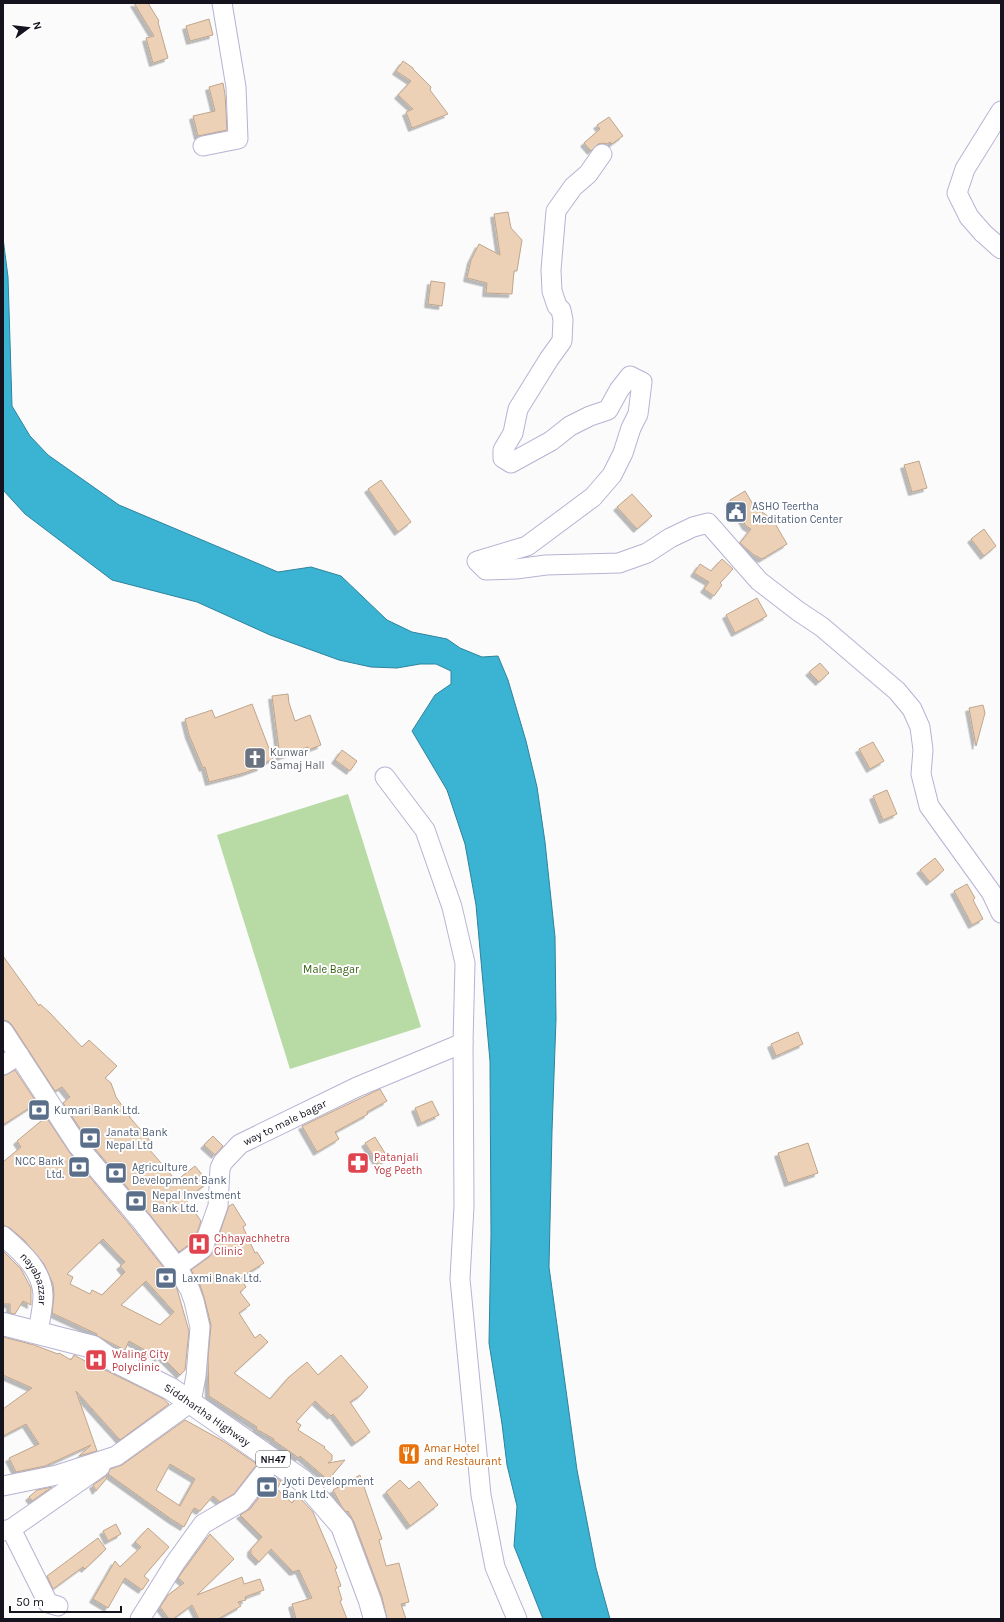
<svg xmlns="http://www.w3.org/2000/svg" width="1004" height="1622" viewBox="0 0 1004 1622" font-family="Karla,sans-serif">
	<style>
		.green { fill: #b8daa4 }
		.water { fill: #3bb3d3; stroke: #2f839d }
		.building { fill: #ecd1b7; stroke: #bfa58c; fill-rule: evenodd; filter: url(#shadow) }
		.lines { fill: none; stroke-linecap: round; stroke-linejoin: round }
		.minor-casing { stroke: #b6b3d3; stroke-width: 21 }
		.highway-casing { stroke: #b6b3d3; stroke-width: 24 }
		.minor { stroke: #fff; stroke-width: 19 }
		.highway { stroke: #fff; stroke-width: 22 }
		.labels { text-anchor: middle; stroke-width: 4; stroke-linejoin: round; paint-order: stroke }
		.shield { fill: #fff; stroke: #5a5a62; stroke-width: 1 }
		.shield-label { font-size: 10px; font-weight: bold; fill: #14131e }
		.service-label { font-size: 11px; fill: #4e5e75; stroke: #fff; text-anchor: start }
		.worship-label { font-size: 11px; fill: #5b616d; stroke: #fff; text-anchor: start }
		.park-label { font-size: 11px; fill: #355f11; stroke: #fff }
		.street-label { font-size: 11px; fill: #14131e; stroke: #fff }
		.health-label { font-size: 11px; fill: #be3a42; stroke: #fff; text-anchor: start }
		.food-label { font-size: 11px; fill: #c56008; stroke: #fff; text-anchor: start }
	</style>
	<defs>
		<filter id="shadow"><feDropShadow dx="-3.5" dy="3.5" stdDeviation="0" flood-color="#0004"/></filter>
	</defs>
	<rect width="100%" height="100%" fill="#fbfbfb"/>
	<!-- green -->
	<polygon class="green" points="348,794 421,1027 290,1069 217,835"/>
	<!-- water -->
	<polygon class="water" points="3,238 8,277 12,406 30,436 48,455 119,505 278,572 311,567 341,576 387,620 412,632 447,639 460,648 482,657 498,656 508,680 526,741 537,787 545,842 555,937 556,1019 552,1131 549,1267 577,1470 596,1568 610,1619 543,1619 514,1546 517,1506 507,1465 502,1424 489,1343 491,1235 490,1061 476,905 465,844 447,790 412,731 435,695 451,684 451,671 436,664 420,664 397,668 371,667 339,660 270,635 197,602 112,580 25,514 3,490"/>
	<!-- building -->
	<g class="building">
		<polygon points="134,3 148,3 159,21 158,22 168,58 153,63 146,38 154,36"/>
		<polygon points="209,19 213,35 190,41 186,26"/>
		<polygon points="403,61 413,68 413,69 431,87 430,90 448,114 412,128 406,112 413,109 398,95 411,81 396,71"/>
		<polygon points="223,83 225,94 227,130 198,136 193,116 215,111 209,87"/>
		<polygon points="609,117 623,136 612,144 610,142 607,144 603,143 598,144 591,151 584,143 600,129 597,125"/>
		<polygon points="508,212 511,228 522,240 517,271 514,271 512,294 486,293 487,283 467,278 471,260 479,244 500,255 494,214"/>
		<polygon points="431,281 445,283 442,306 428,304"/>
		<polygon points="919,461 927,488 912,492 904,465"/>
		<polygon points="381,480 411,522 398,532 368,489"/>
		<polygon points="745,491 754,506 773,520 787,544 762,559 754,555 740,543 751,529 746,526 730,500"/>
		<polygon points="632,494 652,516 637,529 617,507"/>
		<polygon points="984,529 996,546 984,556 971,539"/>
		<polygon points="722,559 733,569 720,583 722,585 714,596 704,589 709,582 694,573 700,564 711,571"/>
		<polygon points="757,598 767,616 735,633 726,615"/>
		<polygon points="820,663 829,673 819,682 809,672"/>
		<polygon points="288,694 289,703 295,721 310,715 321,745 308,750 308,747 280,757 272,696"/>
		<polygon points="252,704 273,759 260,765 261,767 244,773 209,782 205,767 203,768 189,735 185,719 212,710 215,718"/>
		<polygon points="983,705 985,713 976,746 969,708"/>
		<polygon points="873,742 884,761 870,769 859,749"/>
		<polygon points="342,750 357,761 350,771 335,760"/>
		<polygon points="887,790 897,814 883,820 873,796"/>
		<polygon points="935,858 944,870 930,882 920,870"/>
		<polygon points="967,884 975,898 973,900 983,919 972,925 954,891"/>
		<polygon points="3,956 39,1006 40,1004 50,1013 82,1047 89,1040 117,1066 105,1078 111,1083 116,1097 132,1120 154,1145 149,1149 173,1177 174,1176 177,1180 195,1166 208,1182 186,1200 201,1221 194,1241 179,1252 150,1215 87,1139 63,1103 70,1097 62,1087 55,1091 12,1025 8,1021 3,1020"/>
		<polygon points="798,1032 803,1044 776,1056 771,1044"/>
		<polygon points="15,1070 37,1103 3,1125 3,1076"/>
		<polygon points="380,1089 387,1101 367,1112 368,1114 335,1132 339,1139 317,1152 302,1126"/>
		<polygon points="432,1101 439,1115 421,1123 415,1108"/>
		<path d="M46,1117L70,1153L133,1229L168,1273L177,1289L189,1331L185,1370L180,1375L160,1355L159,1358L129,1341L125,1350L103,1339L96,1335L97,1334L52,1313L54,1295L53,1284L44,1264L24,1240L10,1228L3,1225V1162L21,1147L17,1141ZM103,1239L125,1262L120,1266L125,1272L102,1295L92,1290L90,1294L70,1284L73,1277L67,1274ZM146,1281L174,1312L160,1325L121,1305Z"/>
		<polygon points="213,1136 223,1146 215,1155 204,1145"/>
		<polygon points="375,1137 388,1158 379,1165 365,1143"/>
		<polygon points="808,1143 818,1173 788,1183 778,1153"/>
		<polygon points="233,1204 246,1225 243,1227 255,1253 257,1252 264,1263 240,1278 246,1287 240,1292 250,1305 239,1313 255,1338 260,1334 268,1342 234,1373 270,1399 289,1377 307,1362 318,1375 341,1355 368,1387 361,1395 350,1402 370,1432 355,1443 333,1414 331,1416 315,1401 296,1422 301,1425 298,1430 325,1447 324,1448 332,1455 332,1460 328,1463 345,1460 328,1480 300,1456 299,1458 273,1440 274,1439 256,1429 257,1427 209,1396 208,1358 211,1325 204,1297 200,1285 191,1270 209,1257 213,1252 229,1206"/>
		<polygon points="3,1251 21,1269 31,1288 31,1305 23,1301 15,1314 10,1313 10,1304 3,1304"/>
		<polygon points="3,1337 34,1345 58,1354 59,1353 71,1360 74,1355 87,1362 89,1359 101,1368 162,1398 169,1404 120,1440 76,1391 97,1451 79,1456 91,1445 45,1466 16,1472 9,1458 39,1444 26,1424 3,1436 3,1409 32,1388 3,1375"/>
		<path d="M185,1420L223,1441L257,1464L234,1494L220,1502L213,1496L200,1511L194,1508L184,1527L171,1519L108,1474L110,1469L122,1465ZM170,1464L195,1479L180,1506L156,1490Z"/>
		<polygon points="360,1475 382,1539 379,1540 386,1566 399,1563 409,1602 401,1604 406,1619 387,1619 382,1597 354,1522 348,1511 346,1512 342,1507 333,1490"/>
		<polygon points="106,1476 107,1478 96,1491 93,1485"/>
		<polygon points="275,1477 281,1481 277,1489 292,1503 298,1496 313,1512 337,1568 335,1569 341,1586 338,1587 342,1600 340,1601 347,1619 296,1619 292,1604 312,1598 299,1570 293,1572 271,1549 259,1562 251,1554 251,1549 262,1537 240,1515 250,1509"/>
		<polygon points="400,1480 409,1489 419,1481 438,1505 410,1526 386,1492"/>
		<polygon points="52,1487 32,1501 29,1497 37,1490"/>
		<polygon points="116,1524 121,1534 108,1541 103,1531"/>
		<polygon points="148,1528 169,1547 144,1576 149,1580 142,1590 125,1578 108,1608 93,1599 115,1561 120,1567 141,1547 135,1542"/>
		<polygon points="210,1534 234,1559 197,1595 242,1577 244,1584 260,1579 264,1590 245,1597 246,1600 238,1602 241,1606 218,1619 199,1619 192,1605 173,1619 169,1619 160,1607 168,1595 184,1583 178,1578"/>
		<polygon points="98,1538 106,1549 85,1569 83,1567 53,1589 47,1576"/>
	</g>
	<g class="lines">
		<!-- minor casing -->
		<g class="minor-casing">
			<g id="minor">
				<polyline points="1001,111 965,169 957,193 969,217 983,233 1001,249"/>
				<polyline points="203,146 238,139 236,87 222,3"/>
				<polyline points="602,154 588,174 573,187 556,211 551,270 552,291 557,306 561,310 563,320 562,341 549,359 518,409 513,433 503,450 503,458 511,463 551,441 570,426 590,416 608,410 619,390 630,376 642,382 638,414 631,428 623,453 612,475 593,497 527,546 477,561 486,570 516,569 546,565 619,563 647,553 670,538 693,527 708,523 759,581 798,611 822,627 897,691 912,709 920,727 923,750 921,774 929,806 991,892 1001,913"/>
				<polyline points="385,777 425,830 452,907 465,963 463,1043 464,1206 460,1279 481,1495 495,1567 517,1619"/>
				<polyline points="3,1031 78,1146 142,1222 177,1267 190,1290 194,1301 200,1327 196,1376 191,1402 116,1456 57,1475 3,1486"/>
				<polyline points="3,1065 19,1055"/>
				<path id="s1" d="M3,1236C21,1252 42,1269 43,1295C43,1307 40,1320 38,1332"/>
				<path id="s2" d="M177,1267L203,1248L218,1206L220,1168L223,1162L240,1144L357,1087L463,1043"/>
				<polyline points="11,1529 48,1603 58,1606"/>
				<polyline points="3,1531 11,1529 100,1467"/>
				<polyline points="140,1619 175,1563 203,1524 241,1502 274,1460"/>
			</g>
		</g>
		<!-- highway casing -->
		<g class="highway-casing">
			<g id="highway">
				<path id="s3" d="M3,1324L93,1347L107,1357L171,1389L303,1481L342,1526L370,1601L375,1619"/>
			</g>
		</g>
		<!-- minor -->
		<use href="#minor" class="minor"/>
		<!-- highway -->
		<use href="#highway" class="highway"/>
	</g>
	<!-- icons -->
	<defs>
		<g id="civic-square" transform="scale(1.15)"><rect x="-9" y="-9" width="18" height="18" rx="4" fill="#5c6f8a" stroke="#fff"/><path d="M-.6-6.5H3V-4.5H.6V-3L4-1V1h2V6H-6V1h2V-1L-.6-3ZM-1.2 2.5V6h2.4V2.5Z" fill="#fff"/></g>
		<g id="church-square" transform="scale(1.15)"><rect x="-9" y="-9" width="18" height="18" rx="4" fill="#6b7280" stroke="#fff"/><path d="M-1.2-6h2.4v3.5h3.3v2.4h-3.3V6h-2.4V-.1h-3.3v-2.4h3.3Z" fill="#fff"/></g>
		<g id="bank-square" transform="scale(1.15)"><rect x="-9" y="-9" width="18" height="18" rx="4" fill="#5c6f8a" stroke="#fff"/><path d="M-6-4H6V4H-6ZM0-2.3a2.3 2.3 0 1 0 0 4.6a2.3 2.3 0 1 0 0-4.6Z" fill="#fff"/></g>
		<g id="pharmacy-square" transform="scale(1.15)"><rect x="-9" y="-9" width="18" height="18" rx="4" fill="#e0444e" stroke="#fff"/><path d="M-2-6h4v4h4v4h-4v4h-4v-4h-4v-4h4Z" fill="#fff"/></g>
		<g id="hospital-square" transform="scale(1.15)"><rect x="-9" y="-9" width="18" height="18" rx="4" fill="#e0444e" stroke="#fff"/><path d="M-5-5h3v3.5h4V-5h3V5h-3V1.5h-4V5h-3Z" fill="#fff"/></g>
		<g id="restaurant-square" transform="scale(1.15)"><rect x="-9" y="-9" width="18" height="18" rx="4" fill="#e8710a" stroke="#fff"/><path d="M-5-6h1v4h1v-4h1v4h1v-4h1v5L-1.5 .5V6h-2V.5L-5-1ZM5-6V6H3V1.5H1.5Q1.5-4 5-6Z" fill="#fff"/></g>
	</defs>
	<g fill-rule="evenodd">
		<use href="#civic-square" x="736" y="512"/>
		<use href="#church-square" x="255" y="758"/>
		<use href="#bank-square" x="39" y="1110"/>
		<use href="#bank-square" x="90" y="1138"/>
		<use href="#pharmacy-square" x="358" y="1163"/>
		<use href="#bank-square" x="79" y="1167"/>
		<use href="#bank-square" x="116" y="1173"/>
		<use href="#bank-square" x="136" y="1201"/>
		<use href="#hospital-square" x="199" y="1244"/>
		<use href="#bank-square" x="166" y="1278"/>
		<use href="#hospital-square" x="96" y="1360"/>
		<use href="#restaurant-square" x="409" y="1454"/>
		<use href="#bank-square" x="267" y="1487"/>
	</g>
	<g class="labels">
		<!-- shield labels -->
		<rect class="shield" x="256" y="1451" width="34" height="16" rx="3"/>
		<g class="shield-label">
			<text x="273" y="1463">NH47</text>
		</g>
		<!-- service labels -->
		<g class="service-label">
			<text x="752" y="510">ASHO Teertha<tspan x="752" dy="13">Meditation Center</tspan></text>
			<text x="54" y="1114">Kumari Bank Ltd.</text>
			<text x="106" y="1136">Janata Bank<tspan x="106" dy="13">Nepal Ltd</tspan></text>
			<text x="64" y="1165" text-anchor="end">NCC Bank<tspan x="64" dy="13">Ltd.</tspan></text>
			<text x="132" y="1171">Agriculture<tspan x="132" dy="13">Development Bank</tspan></text>
			<text x="152" y="1199">Nepal Investment<tspan x="152" dy="13">Bank Ltd.</tspan></text>
			<text x="182" y="1282">Laxmi Bnak Ltd.</text>
			<text x="282" y="1485">Jyoti Development<tspan x="282" dy="13">Bank Ltd.</tspan></text>
		</g>
		<!-- worship labels -->
		<g class="worship-label">
			<text x="270" y="756">Kunwar<tspan x="270" dy="13">Samaj Hall</tspan></text>
		</g>
		<!-- park labels -->
		<g class="park-label">
			<text x="331" y="973">Male Bagar</text>
		</g>
		<!-- street labels -->
		<g class="street-label">
			<text dy="4" stroke="none"><textPath href="#s2" startOffset="196">way to male bagar</textPath></text>
			<text dy="4" stroke="none"><textPath href="#s1" startOffset="55">nayabazzar</textPath></text>
			<text dy="4" stroke="none"><textPath href="#s3" startOffset="226">Siddhartha Highway</textPath></text>
		</g>
		<!-- health labels -->
		<g class="health-label">
			<text x="374" y="1161">Patanjali<tspan x="374" dy="13">Yog Peeth</tspan></text>
			<text x="214" y="1242">Chhayachhetra<tspan x="214" dy="13">Clinic</tspan></text>
			<text x="112" y="1358">Waling City<tspan x="112" dy="13">Polyclinic</tspan></text>
		</g>
		<!-- food labels -->
		<g class="food-label">
			<text x="424" y="1452">Amar Hotel<tspan x="424" dy="13">and Restaurant</tspan></text>
		</g>
	</g>
	<!-- border -->
	<rect width="1004" height="1622" fill="none" stroke="#14131e" stroke-width="8"/>
	<!-- north arrow -->
	<g transform="translate(28 28) rotate(75)" stroke="#ffffff" stroke-width="3" paint-order="stroke">
	<path d="M0-3L7 15L0 10L-7 15Z" fill="#14131e"/>
	<text y="-6" font-size="11" font-weight="bold" text-anchor="middle" fill="#14131e">N</text>
	</g>
	<!-- scale -->
	<path d="M10 1606v6h111v-6" fill="none" stroke="#14131e" stroke-width="2"/>
	<text x="16" y="1606" font-size="12" fill="#14131e" stroke="#ffffff" stroke-width="3" paint-order="stroke">50 m</text>
</svg>
